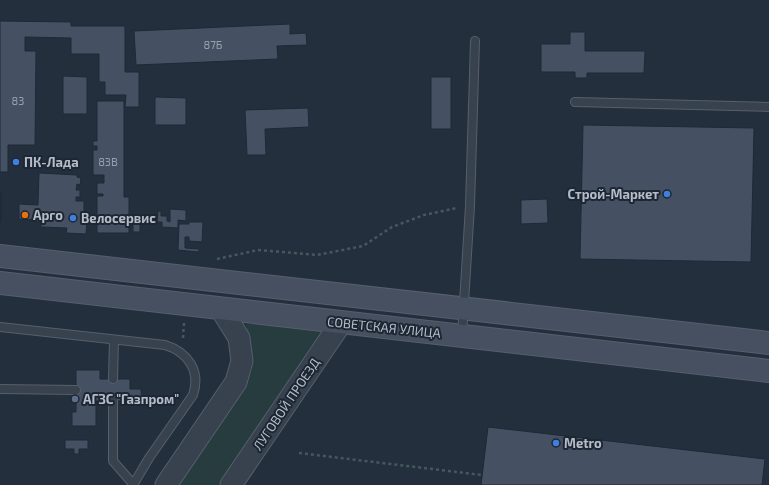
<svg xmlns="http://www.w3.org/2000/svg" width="769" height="485" viewBox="0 0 769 485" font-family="'Exo 2',sans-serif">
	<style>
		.green { fill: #263c3f }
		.building { fill: #455162; stroke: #1f2835 }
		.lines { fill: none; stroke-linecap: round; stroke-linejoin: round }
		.service-casing { stroke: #565f6c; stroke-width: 10 }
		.tertiary-casing { stroke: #565f6c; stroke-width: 23 }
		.secondary-casing { stroke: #565f6c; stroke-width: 24 }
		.path { stroke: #44595c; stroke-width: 2.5; stroke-dasharray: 3 3; stroke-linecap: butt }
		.service { stroke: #38414e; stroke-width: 8 }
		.tertiary { stroke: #38414e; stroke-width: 21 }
		.secondary { stroke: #465061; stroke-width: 22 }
		.shop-dot { fill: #3f7fe0; stroke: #1d2633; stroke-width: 1.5 }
		.food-dot { fill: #e8710a; stroke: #1d2633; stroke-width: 1.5 }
		.service-dot { fill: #5c6f8a; stroke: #1d2633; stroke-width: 1.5 }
		.labels { text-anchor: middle; stroke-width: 4; stroke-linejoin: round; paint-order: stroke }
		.number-label { font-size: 11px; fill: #98a1af }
		.poi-label { font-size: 13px; font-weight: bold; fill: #b4bcc9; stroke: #1d2633; text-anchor: start }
		.street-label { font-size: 13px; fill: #b4bcc9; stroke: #1d2633 }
	</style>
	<rect width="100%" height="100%" fill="#242f3e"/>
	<!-- green -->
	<polygon class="green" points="246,323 322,331 220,485 177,485 252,371"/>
	<!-- building -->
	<g class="building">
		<polygon points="0,21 71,22 71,26 125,26 125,72 139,72 139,107 125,107 126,95 105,95 105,82 99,82 99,54 71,54 71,38 25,37 25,51 36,51 35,145 8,145 8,172 0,172"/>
		<polygon points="290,24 290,34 306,33 307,45 277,46 278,59 136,65 134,31"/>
		<polygon points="570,32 585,32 585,51 645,51 644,73 587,73 587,78 575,78 575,72 541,72 541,44 570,44"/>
		<polygon points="63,76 87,77 87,114 63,114"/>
		<rect x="431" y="77" width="20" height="52"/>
		<polygon points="155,97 186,98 186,125 155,125"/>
		<polygon points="97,101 124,101 124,197 129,197 129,233 97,233 97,196 103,196 103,194 97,194 97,183 104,183 104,175 93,175 93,150 97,150 97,146 93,146 93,141 97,141"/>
		<polygon points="308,108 309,127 265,129 266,155 247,155 245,110"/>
		<polygon points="583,125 754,128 751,262 580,259"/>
		<polygon points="39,173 77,175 77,177 81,178 80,185 77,184 76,190 80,190 80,197 76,197 76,201 84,201 84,211 88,212 86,234 66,233 67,228 41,227 41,222 36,222 37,220 19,219 19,204 38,205"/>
		<rect x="0" y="193" width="1" height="29"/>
		<polygon points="547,199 548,223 521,224 521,200"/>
		<polygon points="170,209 186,210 186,221 178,220 178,228 162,227 162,222 157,222 158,211 161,211 161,216 167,216 167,221 170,222"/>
		<polygon points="149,215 156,215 156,224 149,223"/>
		<polygon points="189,222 203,222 202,242 189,241 189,237 185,237 185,248 199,249 199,252 178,250 179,224 189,224"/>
		<rect x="133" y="224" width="7" height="8"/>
		<polygon points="76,370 100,370 100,379 130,379 130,389 141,389 142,405 127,405 127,401 96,401 96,426 72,426 72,412 76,412"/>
		<polygon points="488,427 765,459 762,485 481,485"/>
		<polygon points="65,440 88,440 88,449 79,449 79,454 74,454 74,449 65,449"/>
	</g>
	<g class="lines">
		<!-- service casing -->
		<g class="service-casing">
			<g id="service">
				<polyline points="575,102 769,107"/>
				<path d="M0,327L165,345C188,352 201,371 193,395L149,458L133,485"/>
				<polyline points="462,335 470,206 475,41"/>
				<polyline points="113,379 114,340"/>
				<polyline points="0,389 76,390"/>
				<polyline points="113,401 113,461 133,484"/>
			</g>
		</g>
		<!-- tertiary casing -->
		<g class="tertiary-casing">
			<g id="tertiary">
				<polyline points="166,485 236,382 242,361 239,338 221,309"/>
				<polyline points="231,485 341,323"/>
			</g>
		</g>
		<!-- secondary casing -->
		<g class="secondary-casing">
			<g id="secondary">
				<polyline points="0,256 769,343"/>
				<polyline points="0,283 769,371"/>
			</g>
		</g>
		<!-- path -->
		<g class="path">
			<polyline points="217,259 258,250 317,255 363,246 392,227 424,215 457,208"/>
			<polyline points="183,338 184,323"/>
			<polyline points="299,453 482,475"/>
		</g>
		<!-- service -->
		<use href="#service" class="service"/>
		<!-- tertiary -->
		<use href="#tertiary" class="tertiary"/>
		<!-- secondary -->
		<use href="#secondary" class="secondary"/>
	</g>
	<!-- markers -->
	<g class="shop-dot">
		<circle cx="16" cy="162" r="4"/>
		<circle cx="667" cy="194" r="4"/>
		<circle cx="73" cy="218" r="4"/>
		<circle cx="556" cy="443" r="4"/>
	</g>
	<circle class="food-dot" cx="25" cy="215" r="4"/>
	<circle class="service-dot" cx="75" cy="399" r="4"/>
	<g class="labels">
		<!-- number labels -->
		<g class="number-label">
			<text x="213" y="49">87Б</text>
			<text x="18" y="105">83</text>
			<text x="108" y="166">83В</text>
		</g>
		<!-- poi labels -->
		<g class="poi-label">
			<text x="24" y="167">ПК-Лада</text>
			<text x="659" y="199" text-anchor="end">Строй-Маркет</text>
			<text x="33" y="220">Арго</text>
			<text x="81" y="223">Велосервис</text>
			<text x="83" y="404">АГЗС "Газпром"</text>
			<text x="564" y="448">Metro</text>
		</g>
		<!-- street labels -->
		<g class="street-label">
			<text transform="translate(384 327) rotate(6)" y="5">СОВЕТСКАЯ УЛИЦА</text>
			<text transform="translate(286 404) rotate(-56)" y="5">ЛУГОВОЙ ПРОЕЗД</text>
		</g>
	</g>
</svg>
